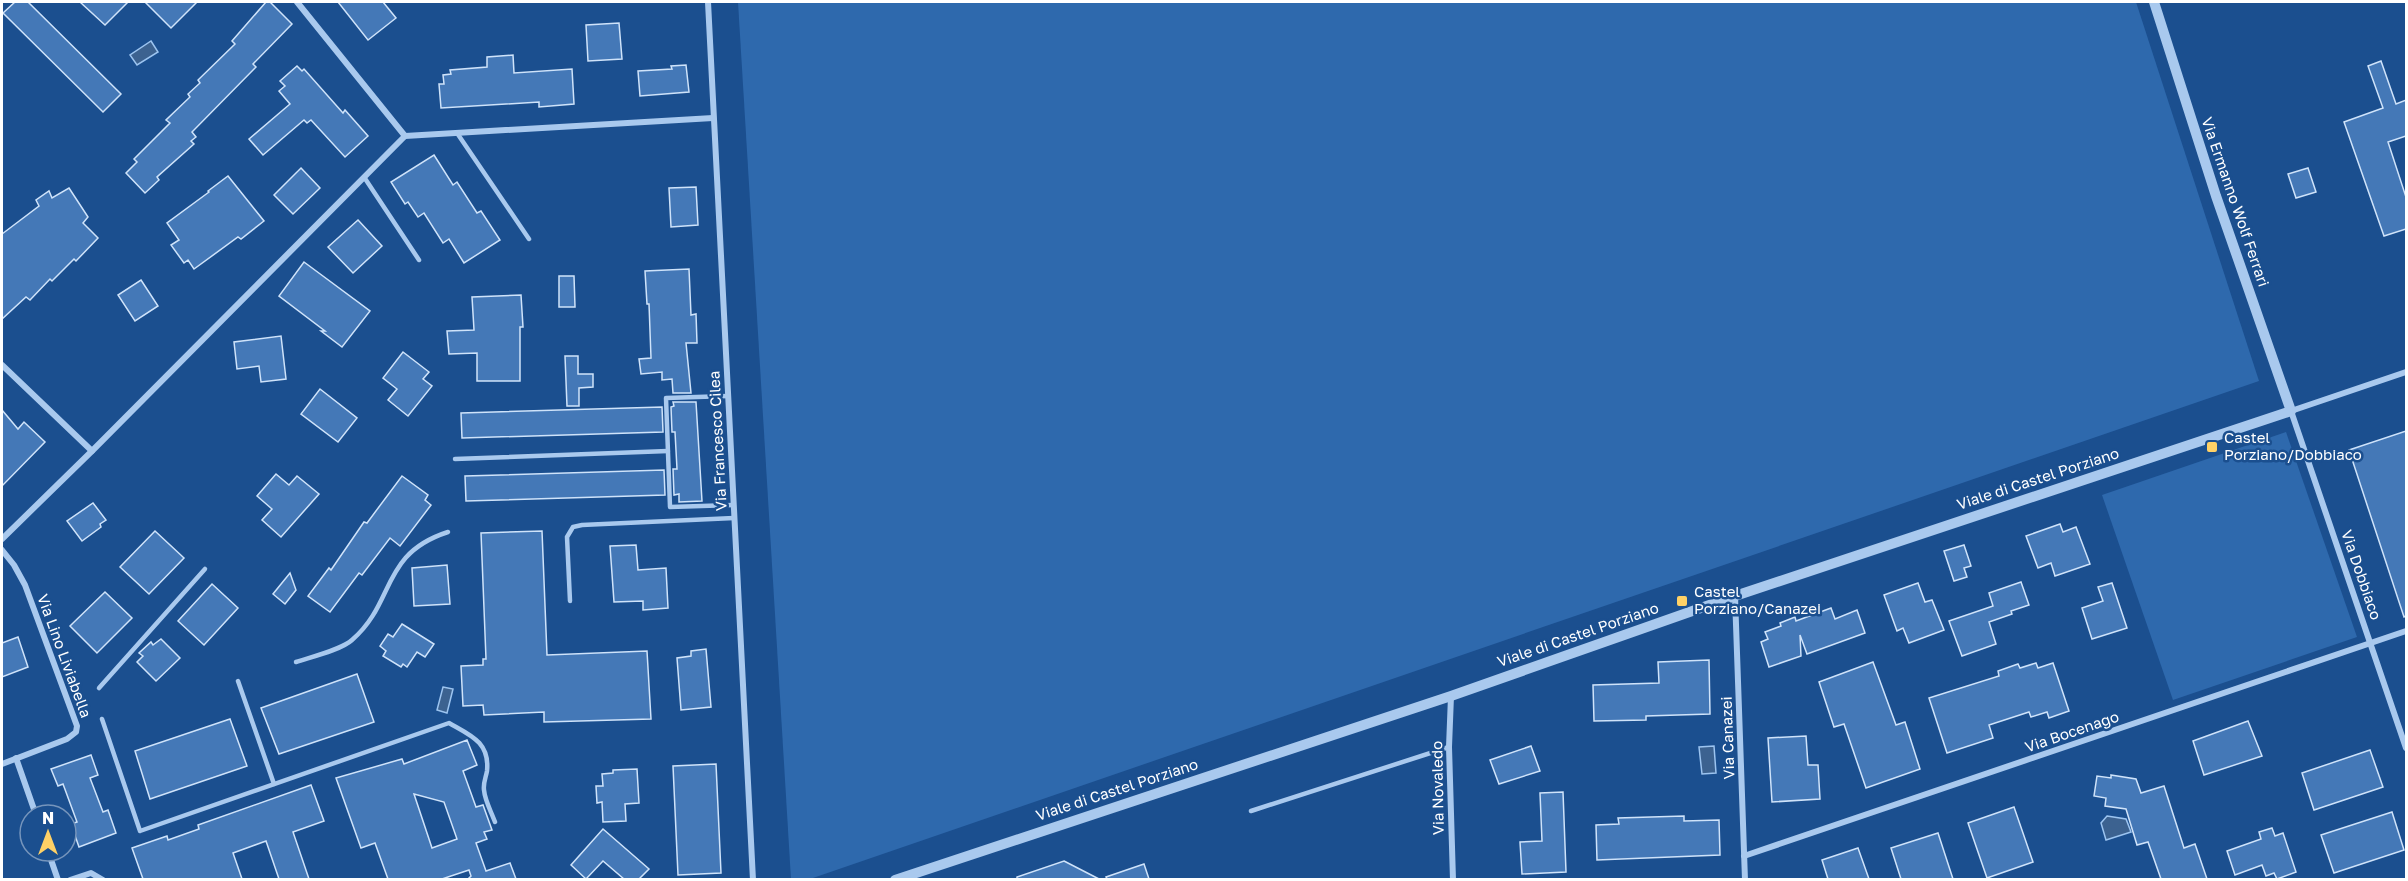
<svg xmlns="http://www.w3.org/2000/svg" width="2408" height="881" viewBox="0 0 2408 881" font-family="'Golos Text',sans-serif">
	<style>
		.green { fill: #2e69ad }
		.water { fill: #3c6290; stroke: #9cc4f0; stroke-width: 1.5 }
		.building { fill: #4478b7; stroke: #cfe3fa; stroke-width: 1.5; fill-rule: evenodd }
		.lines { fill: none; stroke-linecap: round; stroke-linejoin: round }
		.service { stroke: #a9c9ee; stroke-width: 4.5 }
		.minor { stroke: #a9c9ee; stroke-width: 6 }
		.tertiary { stroke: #a9c9ee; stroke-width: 10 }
		.poi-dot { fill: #ffd166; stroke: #1b4f8f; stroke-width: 2 }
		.labels { text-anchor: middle; stroke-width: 5; stroke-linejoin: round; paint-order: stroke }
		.street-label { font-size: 15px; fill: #fff; stroke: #1b4f8f }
		.poi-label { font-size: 15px; fill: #fff; stroke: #1b4f8f; text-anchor: start }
	</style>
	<rect width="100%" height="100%" fill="#1b4f8f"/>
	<!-- green -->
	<g class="green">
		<polygon points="738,2 2136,2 2259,381 810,879 791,879"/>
		<polygon points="2286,432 2357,637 2173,700 2102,495"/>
	</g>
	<!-- water -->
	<g class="water">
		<polygon points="151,41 158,52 137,65 130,55"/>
		<polygon points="443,687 453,689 447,713 437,710"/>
		<polygon points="1714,746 1716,773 1702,774 1699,747"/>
		<polygon points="2107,816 2126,819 2131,832 2106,840 2101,823"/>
	</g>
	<!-- building -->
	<g class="building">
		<polygon points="15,2 28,2 121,94 103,112 3,13"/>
		<polygon points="80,2 128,2 105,25"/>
		<polygon points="145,2 197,2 171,28"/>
		<polygon points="266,2 270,2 292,24 253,64 256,67 192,132 196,137 191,141 194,144 157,177 159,180 145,193 126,173 137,162 134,159 170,123 166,120 190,97 188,94 200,83 198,80 235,44 232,41"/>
		<polygon points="338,2 383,2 396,18 368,40"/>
		<polygon points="619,23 622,59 588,61 586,25"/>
		<polygon points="513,55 514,73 572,69 574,104 539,107 539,102 441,108 439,84 444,84 443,75 451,74 450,70 487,67 487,57"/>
		<polygon points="2381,61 2396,104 2406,100 2406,136 2388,142 2406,197 2406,229 2384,236 2344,122 2383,108 2368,66"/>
		<polygon points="686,65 689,92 640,96 638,71 672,69 671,66"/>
		<polygon points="297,66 302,71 304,69 343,113 345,110 368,136 345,157 311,120 307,123 304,120 263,155 249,139 290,104 279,91 285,86 280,81"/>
		<polygon points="434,155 453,185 457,182 477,213 481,211 500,240 464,263 449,239 443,243 424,213 418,217 408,202 405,204 391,182"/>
		<polygon points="301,168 320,188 293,214 274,195"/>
		<polygon points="2308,168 2316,192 2296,198 2288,174"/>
		<polygon points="228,176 264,221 241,239 238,237 194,269 188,260 184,263 171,245 179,240 167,223 209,192 208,191"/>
		<polygon points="696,187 698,225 671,227 669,188"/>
		<polygon points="69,188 88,217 83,223 98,238 76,261 74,259 52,281 50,279 30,300 26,297 2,319 2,234 39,206 36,200 49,191 52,198"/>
		<polygon points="358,220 382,246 353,273 328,247"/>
		<polygon points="304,262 370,311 342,347 321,331 325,331 279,296"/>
		<polygon points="689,269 691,315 696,314 697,343 686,343 691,393 673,393 672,379 662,380 662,372 641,374 639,359 651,358 649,304 647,304 645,271"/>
		<polygon points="559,276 574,276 575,307 559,307"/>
		<polygon points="141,280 158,306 135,321 118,295"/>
		<polygon points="521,295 523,327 520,327 520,381 477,381 477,353 449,354 447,331 474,330 472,297"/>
		<polygon points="281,336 286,379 261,382 259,366 237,369 234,342"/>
		<polygon points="403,352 429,372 423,379 432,386 408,416 388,400 397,389 383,378"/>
		<polygon points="565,356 578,356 578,374 593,374 593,387 579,388 579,406 567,406"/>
		<polygon points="320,389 357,418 338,442 301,414"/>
		<polygon points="673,402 696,402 702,501 679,502 679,494 674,495 673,469 677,469 675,432 672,432 671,407 674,406"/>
		<polygon points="662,407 663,432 462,438 461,413"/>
		<polygon points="2,410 18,429 24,422 45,442 2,486"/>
		<polygon points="2406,431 2406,616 2404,617 2349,450"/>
		<polygon points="664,470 665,495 466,501 465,476"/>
		<polygon points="276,474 289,485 297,476 319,494 281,537 262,520 272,509 257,496"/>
		<polygon points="402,476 428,495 425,500 431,505 400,546 390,538 362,575 359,573 330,612 308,596 329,568 331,570 364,522 367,523"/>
		<polygon points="93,503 106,520 100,524 101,527 82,541 67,521"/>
		<polygon points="2060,524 2063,532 2076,527 2090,564 2055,576 2051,563 2038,568 2026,536"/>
		<polygon points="155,531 184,558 149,594 120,567"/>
		<polygon points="542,531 547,655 647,651 651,719 544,722 544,712 484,715 483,705 463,706 461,666 483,665 483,659 486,659 481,533"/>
		<polygon points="636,545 638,570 666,568 668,608 643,610 643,601 614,602 610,546"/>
		<polygon points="1964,545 1971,566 1964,568 1967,577 1954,581 1944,551"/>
		<polygon points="447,565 450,604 414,606 412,568"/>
		<polygon points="290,573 296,590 285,604 273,594"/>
		<polygon points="2021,582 2029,605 2011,611 2012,614 1989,622 1996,644 1962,656 1949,621 1993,606 1989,593"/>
		<polygon points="1918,583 1925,602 1932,600 1944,630 1909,643 1903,628 1897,631 1884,595"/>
		<polygon points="2112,583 2127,628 2092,639 2082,608 2103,601 2098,587"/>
		<polygon points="212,584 238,608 204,645 178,621"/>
		<polygon points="105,592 132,618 97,653 70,626"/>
		<polygon points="1831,608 1835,619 1857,610 1865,633 1807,654 1800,635 1801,656 1769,667 1761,642 1768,639 1765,632 1781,626 1780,623 1795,617 1796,621"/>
		<polygon points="402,624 434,644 425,657 417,652 407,667 403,664 401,667 383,656 386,651 380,646 388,634 393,637"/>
		<polygon points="18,637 28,667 2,677 2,643"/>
		<polygon points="161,639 180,658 156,681 137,662 143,656 139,653 151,642 153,645"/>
		<polygon points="706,649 711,707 681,710 677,658 691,656 691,651"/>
		<polygon points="1709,660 1710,714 1646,716 1646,720 1594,721 1593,685 1659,683 1658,662"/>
		<polygon points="1873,662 1896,725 1905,722 1920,769 1866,788 1844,724 1834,727 1819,682"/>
		<polygon points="2036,663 2038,668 2053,663 2069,711 2049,718 2047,712 2031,717 2029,712 1989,725 1993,738 1947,753 1929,698 1999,676 1998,671 2018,664 2020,668"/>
		<polygon points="357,674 374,722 279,754 261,708"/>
		<polygon points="230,719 247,766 150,799 135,751"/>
		<polygon points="2248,721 2262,756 2204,775 2193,741"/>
		<polygon points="1806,736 1808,765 1818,765 1820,799 1772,802 1768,738"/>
		<path d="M467,740L477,765L463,771L476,807L483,805L492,830L484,832L487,839L476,843L486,871L510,863L516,879H468L471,876L469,870L442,879H388L375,843L361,848L336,778L402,759L404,764ZM414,794L444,802L457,839L432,848Z"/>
		<polygon points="1531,746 1540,771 1499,784 1490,760"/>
		<polygon points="2370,750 2383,787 2314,810 2302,773"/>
		<polygon points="91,755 98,775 90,778 103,812 108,810 116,833 79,847 71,824 77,822 63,784 58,786 51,769"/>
		<polygon points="716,764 721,873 678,875 673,766"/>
		<polygon points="637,769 639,803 625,804 626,821 603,822 602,802 597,803 596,786 603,786 602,774 613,773 613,770"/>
		<polygon points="2111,775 2136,779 2141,793 2164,786 2184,848 2195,844 2207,879 2161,879 2148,842 2137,845 2126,809 2105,806 2106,798 2094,796 2097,776 2111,778"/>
		<polygon points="311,785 324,821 293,832 309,879 279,879 266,841 233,853 242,879 143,879 132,848 167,836 168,840 199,829 198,825"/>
		<polygon points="1563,792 1566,872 1522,874 1520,842 1542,841 1540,793"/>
		<polygon points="2014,807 2033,862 1987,878 1968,823"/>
		<polygon points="2392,812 2404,850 2334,873 2321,835"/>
		<polygon points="1684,816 1684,821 1719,820 1720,855 1597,860 1596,825 1619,824 1618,818"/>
		<polygon points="2272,828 2275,836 2283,833 2296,872 2277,879 2274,873 2266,876 2262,865 2235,875 2227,851 2261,839 2259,832"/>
		<polygon points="603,829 649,869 639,879 624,879 603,861 586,879 571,865"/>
		<polygon points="1938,833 1953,879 1901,879 1891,848"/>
		<polygon points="1858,848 1869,879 1828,879 1822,860"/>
		<polygon points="1064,861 1099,879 1017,879 1017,877"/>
		<polygon points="1144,864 1149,879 1107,879 1106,877"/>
	</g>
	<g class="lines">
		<!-- service -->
		<g class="service">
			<polyline points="457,133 529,239"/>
			<polyline points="364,177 419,260"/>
			<polyline points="728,396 666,398 670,507 733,505"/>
			<polyline points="455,459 668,451"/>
			<polyline points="570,601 567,537 573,527 582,525 734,518"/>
			<path d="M296,662C311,657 341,650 352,640C396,602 380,554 448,532"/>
			<polyline points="238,681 274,784"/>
			<polyline points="99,688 205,569"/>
			<path d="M102,719L140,831L449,723C470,735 490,742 487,771C486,777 483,783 484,790C485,801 491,811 495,822"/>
			<polyline points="1251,811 1449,747"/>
		</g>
		<!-- minor -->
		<g class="minor">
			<polyline points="297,2 405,136"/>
			<polyline points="708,2 753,880"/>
			<polyline points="2,365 92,451"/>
			<polyline points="2406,372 2291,411 2406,748"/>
			<polyline points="2,539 92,451 405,136 713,118"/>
			<polyline points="2,550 14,565 25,585 77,726 76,732 67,739 2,764"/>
			<polyline points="1735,596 1745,880"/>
			<polyline points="1451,696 1449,747 1453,880"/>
			<polyline points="16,758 36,815"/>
			<polyline points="48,851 58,880"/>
			<polyline points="1744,856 2406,631"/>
			<polyline points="70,880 91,873 103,880"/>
		</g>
		<!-- tertiary -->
		<polyline class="tertiary" points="895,880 1451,696 1735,596 2291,411 2216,196 2154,2"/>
	</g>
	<!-- markers -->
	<g class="poi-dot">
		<rect x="2206" y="441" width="12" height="12" rx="3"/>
		<rect x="1676" y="595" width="12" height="12" rx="3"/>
	</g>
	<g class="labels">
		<!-- street labels -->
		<g class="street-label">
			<text transform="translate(2235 202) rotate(71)" y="5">Via Ermanno Wolf Ferrari</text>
			<text transform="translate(718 441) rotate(-93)" y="5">Via Francesco Cilea</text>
			<text transform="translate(2038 479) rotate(-18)" y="5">Viale di Castel Porziano</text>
			<text transform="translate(2361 575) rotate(71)" y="5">Via Dobbiaco</text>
			<text transform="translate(1578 635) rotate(-19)" y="5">Viale di Castel Porziano</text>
			<text transform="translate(64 656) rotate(70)" y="5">Via Lino Liviabella</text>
			<text transform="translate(2072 732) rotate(-19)" y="5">Via Bocenago</text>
			<text transform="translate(1728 738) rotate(-92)" y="5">Via Canazei</text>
			<text transform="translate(1438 788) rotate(-91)" y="5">Via Novaledo</text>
			<text transform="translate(1117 790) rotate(-18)" y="5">Viale di Castel Porziano</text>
		</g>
		<!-- poi labels -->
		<g class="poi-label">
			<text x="2224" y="443">Castel<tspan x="2224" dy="17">Porziano/Dobbiaco</tspan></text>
			<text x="1694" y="597">Castel<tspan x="1694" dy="17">Porziano/Canazei</tspan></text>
		</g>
	</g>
	<!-- border -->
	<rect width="2408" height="881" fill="none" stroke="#ffffff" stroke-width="6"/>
	<!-- north arrow -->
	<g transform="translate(48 833)"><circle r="28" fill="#1b4f8f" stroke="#7695bc" stroke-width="1.5"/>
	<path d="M0-4.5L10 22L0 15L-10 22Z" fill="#ffd166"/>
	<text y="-9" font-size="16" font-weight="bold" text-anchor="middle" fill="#ffffff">N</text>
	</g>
</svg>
